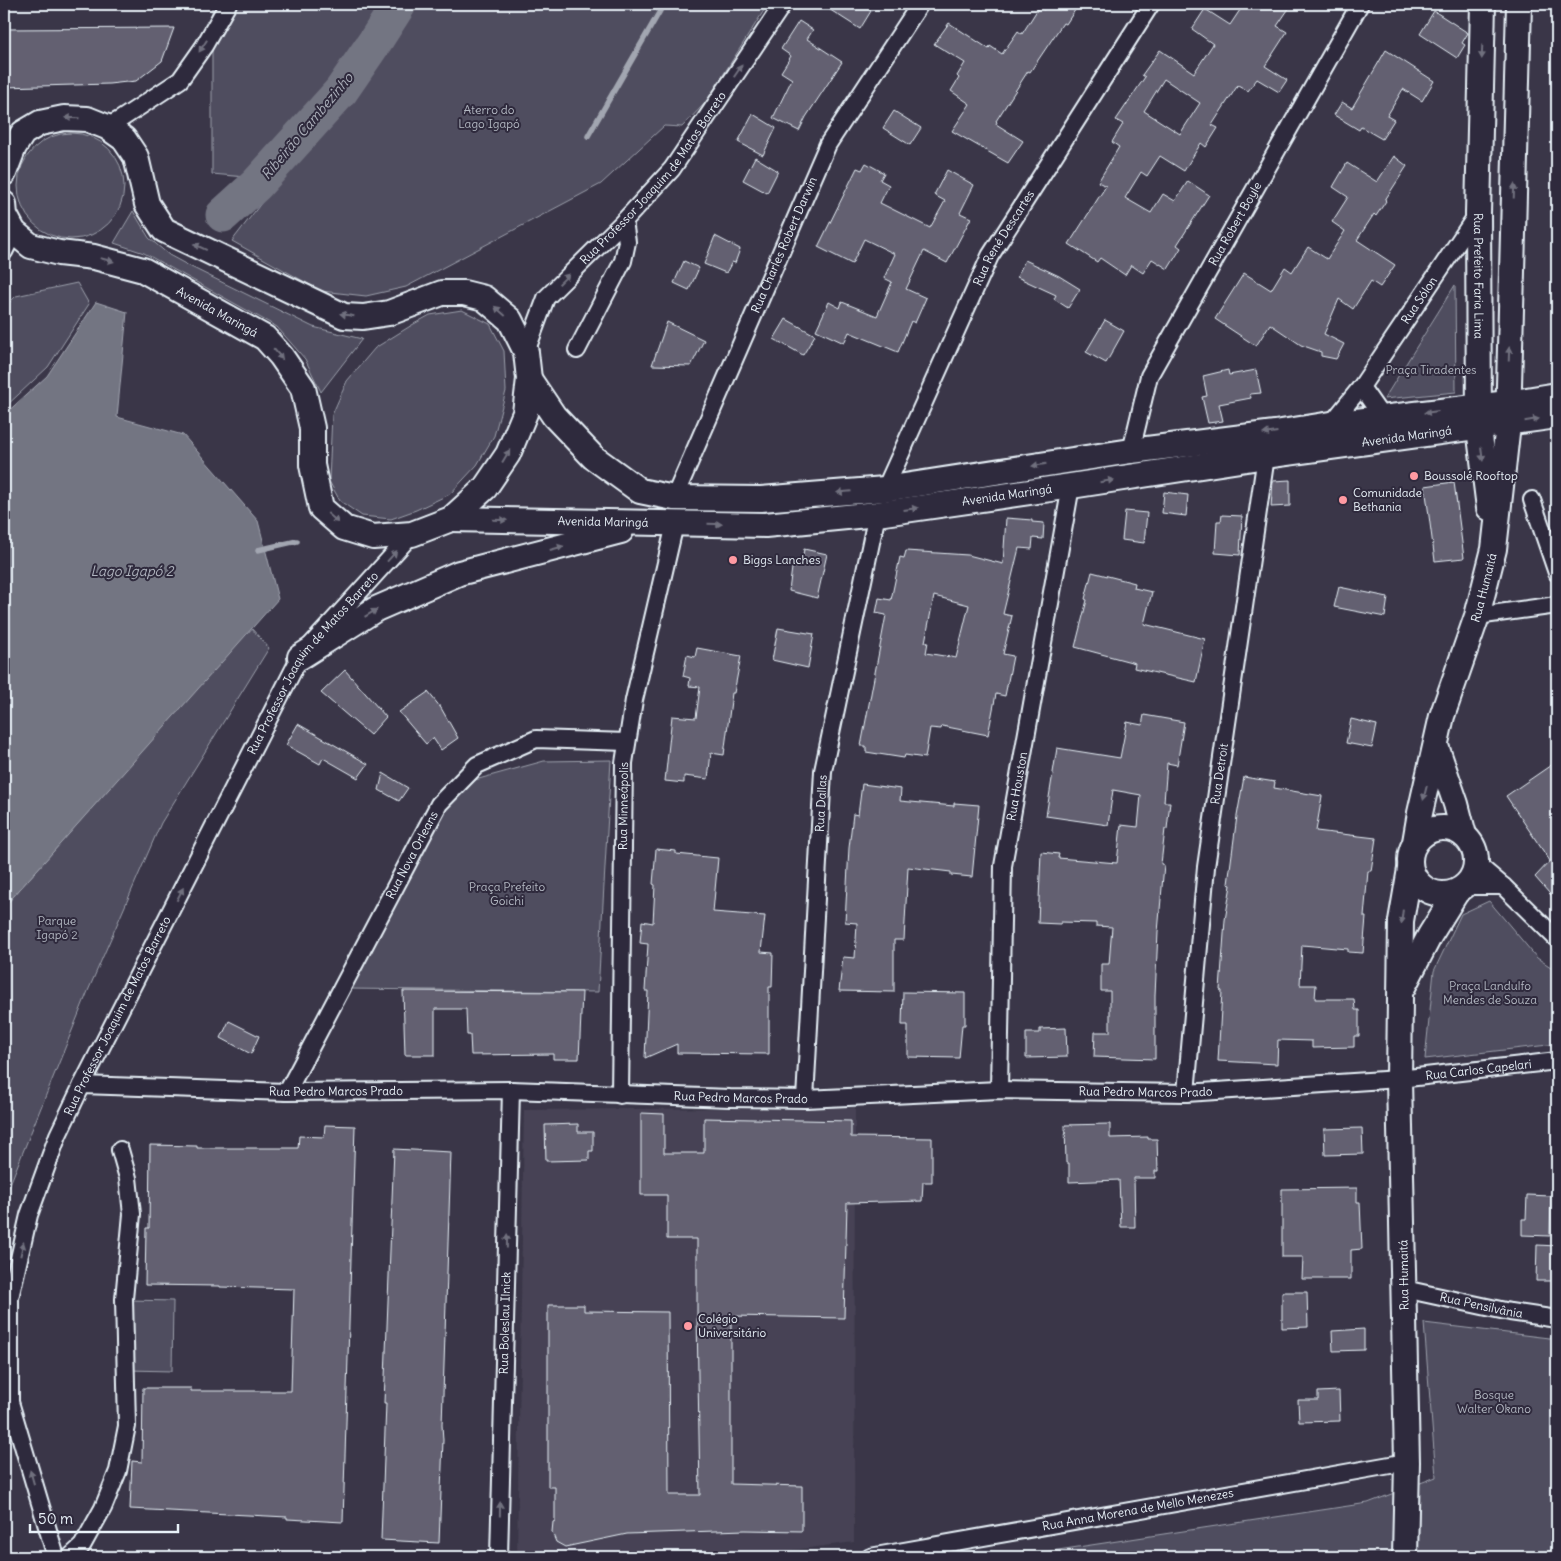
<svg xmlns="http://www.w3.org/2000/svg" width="1561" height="1561" viewBox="0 0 1561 1561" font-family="Delius,sans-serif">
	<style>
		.built { fill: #464354 }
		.green { fill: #504e5f; stroke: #9ca0ac }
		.water { fill: #737482; stroke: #a2a6b1 }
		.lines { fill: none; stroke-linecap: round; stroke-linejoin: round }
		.stream { stroke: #a2a6b1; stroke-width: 5.5 }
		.river { stroke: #737482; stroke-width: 35 }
		.building { fill: #636171; stroke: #e8f1f8; fill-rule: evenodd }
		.minor-casing { stroke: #e8f1f8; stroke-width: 20 }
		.secondary-casing { stroke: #e8f1f8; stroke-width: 28 }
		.minor { stroke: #2f2a3d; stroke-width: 16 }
		.secondary { stroke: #2f2a3d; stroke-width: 24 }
		.oneway { fill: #70707e }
		.poi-dot { fill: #ff9aa2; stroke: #2f2a3d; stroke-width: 2 }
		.labels { text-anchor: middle; stroke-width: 4; stroke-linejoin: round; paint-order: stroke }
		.park-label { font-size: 12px; fill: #b3b8c2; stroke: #2f2a3d }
		.street-label { font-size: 12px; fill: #e8f1f8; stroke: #2f2a3d }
		.poi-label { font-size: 12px; fill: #e8f1f8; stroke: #2f2a3d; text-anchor: start }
		.water-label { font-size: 14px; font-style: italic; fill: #aeb2bd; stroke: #2f2a3d }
	</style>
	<rect width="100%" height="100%" fill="#3a3648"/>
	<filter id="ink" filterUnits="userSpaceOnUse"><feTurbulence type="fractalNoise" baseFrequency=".02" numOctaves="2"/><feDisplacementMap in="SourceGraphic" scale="10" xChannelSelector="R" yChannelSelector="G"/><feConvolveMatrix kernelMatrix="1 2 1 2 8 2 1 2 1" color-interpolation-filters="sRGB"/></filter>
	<g filter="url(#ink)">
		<!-- built -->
		<polygon class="built" points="855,1107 854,1542 740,1557 517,1557 524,1110"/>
		<!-- green -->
		<g class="green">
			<polygon points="212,4 768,4 706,102 682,127 664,126 601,184 406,287 366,296 321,291 232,241 279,180 212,174"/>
			<circle cx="71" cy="186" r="53"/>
			<polygon points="133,211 149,238 169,255 191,267 313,327 362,339 321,392 305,359 277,327 144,253 114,243"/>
			<polygon points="77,283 89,304 48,367 4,408 4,308 16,296"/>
			<polygon points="1455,285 1456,392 1384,399"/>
			<polygon points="462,310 490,324 504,351 506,391 494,436 477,465 450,494 416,510 391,519 362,516 340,501 329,481 332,415 347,381 375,348 412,325 430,315"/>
			<polygon points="251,628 269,648 161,823 88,991 4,1199 4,907"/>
			<polygon points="611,760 598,992 349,989 442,811 475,780 544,761"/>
			<polygon points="1489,901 1537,958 1557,971 1557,1044 1425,1059 1434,971 1461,914"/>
			<polygon points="130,1300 173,1301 172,1371 128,1370"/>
			<polygon points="1424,1323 1557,1339 1557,1557 1012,1557 1368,1503 1436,1477"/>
		</g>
		<!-- water -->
		<polygon class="water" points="96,302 127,312 117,417 183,435 258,521 278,599 4,907 4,415 47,376"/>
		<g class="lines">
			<!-- stream -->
			<g class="stream">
				<polyline points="588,136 664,4"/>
				<polyline points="258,550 297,541"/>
			</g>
			<!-- river -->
			<polyline class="river" points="223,215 256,185 341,91 376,40 399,4"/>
		</g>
		<!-- building -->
		<g class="building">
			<polygon points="821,4 860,4 871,11 860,29"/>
			<polygon points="1049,4 1079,4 1066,24 1063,23 1030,72 1028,71 996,121 997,122 996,124 1023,141 1008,163 952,131 970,104 951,91 959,78 957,76 965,63 934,44 949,23 989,49 990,46 1002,54 1018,31 1022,34 1039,7 1044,10"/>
			<path d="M1244,4H1292L1277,26L1287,32L1265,66L1287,80L1279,92L1257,79L1248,91L1238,85L1212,125L1218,128L1206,147L1201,143L1184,171L1160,156L1147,176L1141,172L1125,198L1151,213L1163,194L1175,201L1188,181L1209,195L1177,245L1181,248L1168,269L1152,259L1143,273L1131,265L1125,275L1100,258L1097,262L1069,244L1106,186L1098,182L1119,147L1112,142L1123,124L1116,120L1145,77L1142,75L1160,50L1194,73L1213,44L1192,29L1205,9L1230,25ZM1164,79L1200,103L1180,134L1144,111Z"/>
			<polygon points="1434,11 1468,33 1462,43 1465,45 1457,58 1420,34"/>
			<polygon points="799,21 813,30 807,39 842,62 806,117 799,131 773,118 792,79 781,72 791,56 781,49"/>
			<polygon points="174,28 162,61 136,81 109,84 4,87 4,29"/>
			<polygon points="1386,50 1434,81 1422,101 1403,89 1387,116 1394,120 1382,139 1361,127 1359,130 1334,115 1342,102 1352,108"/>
			<polygon points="894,111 921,128 910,145 883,128"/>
			<polygon points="753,114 776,128 763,155 738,142"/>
			<polygon points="1394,156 1407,166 1385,200 1386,201 1376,216 1374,214 1357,240 1395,265 1380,287 1371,281 1353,309 1339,299 1324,334 1344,344 1336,359 1321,356 1321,352 1301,345 1270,324 1256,346 1215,319 1244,273 1271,290 1285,267 1292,272 1308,247 1327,259 1345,231 1332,222 1348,197 1333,187 1347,163 1377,182"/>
			<polygon points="755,157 778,171 767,193 743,180"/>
			<polygon points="866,163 884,173 880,180 889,185 880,203 930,228 945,201 934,195 947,170 974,185 960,213 971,218 947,263 924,251 906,289 926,298 915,323 911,321 898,352 849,332 844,343 816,330 829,302 840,308 842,302 877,316 892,282 884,278 895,254 864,239 852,264 818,247 857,168 862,170"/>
			<polygon points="715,236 740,249 735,263 732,262 726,273 704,264"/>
			<polygon points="1025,260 1059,276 1080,289 1068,308 1054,299 1056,295 1017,277"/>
			<polygon points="684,261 699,268 689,290 674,283"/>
			<polygon points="786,319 815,335 803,355 774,339"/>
			<polygon points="1105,320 1124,331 1106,363 1086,352"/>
			<polygon points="667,322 704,340 691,366 652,365"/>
			<polygon points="1228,370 1229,375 1256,370 1261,393 1250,394 1251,398 1219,404 1223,421 1208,423 1202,397 1207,396 1203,376"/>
			<polygon points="1290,480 1290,506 1271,507 1273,481"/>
			<polygon points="1454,482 1464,558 1435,561 1425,486"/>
			<polygon points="1164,492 1188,495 1186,516 1162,513"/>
			<polygon points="1125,511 1147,513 1144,543 1122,540"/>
			<polygon points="1222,515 1242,516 1240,555 1215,553 1217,521 1221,521"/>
			<path d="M1006,518L1032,520V522L1044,523L1043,539L1033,538L1032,549L1019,548L1003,614L1012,616L1003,654L1013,656L1005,696L996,694L988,735L942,726L941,729L930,728L925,758L905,755L904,758L866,752V746H861L886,615L876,613L879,598L891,600L900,557L904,558L906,551L968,555L1003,564ZM934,596L969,605L956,658L926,653L928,642H925Z"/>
			<polygon points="804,549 827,554 817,598 789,591 792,568 802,561"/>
			<polygon points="1092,572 1135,583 1134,588 1152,592 1144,624 1205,639 1196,682 1134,668 1135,663 1075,647 1087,600 1085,599"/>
			<polygon points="1339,587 1388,597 1385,617 1334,607"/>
			<polygon points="778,628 814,634 808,668 772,660"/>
			<polygon points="697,648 741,656 734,693 732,693 724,755 711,753 708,779 684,776 684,783 665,781 672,716 696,718 700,687 689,686 690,678 683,676 687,655 695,657"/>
			<polygon points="345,670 386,717 370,735 321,693"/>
			<polygon points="428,692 441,708 458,738 441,750 433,738 426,744 399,712"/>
			<polygon points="1144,715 1184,722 1177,765 1167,763 1164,802 1170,802 1167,829 1165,829 1161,864 1164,865 1158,932 1155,995 1155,1059 1094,1057 1095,1032 1110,1032 1110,991 1101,991 1101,964 1109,964 1112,927 1096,926 1096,923 1061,922 1060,924 1038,923 1041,852 1059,854 1058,858 1117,863 1121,825 1138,827 1141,795 1113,790 1108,825 1046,816 1057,748 1120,758 1127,722 1142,725"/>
			<polygon points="1351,719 1377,725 1372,748 1346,743"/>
			<polygon points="298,724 368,764 358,778 323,758 320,764 286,745"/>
			<polygon points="1557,761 1557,902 1535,877 1550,861 1506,796"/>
			<polygon points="383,773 408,788 399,801 379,790"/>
			<polygon points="1244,777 1275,782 1274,788 1322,796 1316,831 1376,838 1371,871 1368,871 1364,917 1366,917 1363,953 1348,952 1348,949 1302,945 1300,985 1316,985 1315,999 1354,999 1355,1010 1359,1010 1359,1036 1354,1036 1354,1047 1312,1048 1312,1041 1278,1040 1277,1064 1218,1061 1222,991 1220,990 1225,920 1231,885 1228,884 1237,816"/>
			<polygon points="862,784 901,789 900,801 954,806 954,803 979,805 972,877 951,875 951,872 908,867 904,940 894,940 894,992 839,991 843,957 855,958 857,923 845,922 849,848 853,814 858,815"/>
			<polygon points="656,849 676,851 676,854 718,858 713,912 765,916 761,952 773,953 772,987 769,987 769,1054 677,1053 677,1044 645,1058 648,991 645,991 648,944 640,943 642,921 653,923 655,885 653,884"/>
			<polygon points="403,991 582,992 579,1059 553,1059 553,1054 471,1055 470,1035 467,1035 466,1009 435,1009 435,1055 405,1055"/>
			<polygon points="903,992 965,993 965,1025 962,1025 959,1058 908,1057 908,1025 902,1025"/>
			<polygon points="229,1021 259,1036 251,1054 221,1038"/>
			<polygon points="1066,1028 1067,1057 1026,1058 1026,1033 1040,1033 1040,1029"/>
			<polygon points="641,1113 664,1114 664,1153 704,1153 704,1118 851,1121 851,1137 932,1138 932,1182 923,1182 922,1201 847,1203 844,1318 731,1316 731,1484 802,1486 802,1531 745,1530 627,1534 565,1547 556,1542 552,1532 553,1522 555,1521 555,1487 548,1487 548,1305 584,1305 584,1311 668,1312 669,1495 700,1495 697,1316 697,1239 667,1239 667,1195 641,1195"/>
			<polygon points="578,1124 578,1132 593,1132 593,1151 589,1151 589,1160 546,1161 545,1125"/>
			<polygon points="1110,1124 1110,1138 1148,1137 1148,1139 1157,1139 1158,1171 1155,1171 1155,1178 1134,1178 1135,1227 1121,1227 1119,1180 1069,1182 1069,1163 1066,1163 1065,1125"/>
			<polygon points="325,1125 355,1126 343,1522 287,1519 287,1517 130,1509 132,1461 142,1462 143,1388 191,1388 191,1391 291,1391 294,1289 220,1287 220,1286 145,1285 146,1228 149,1228 150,1145 197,1146 197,1148 298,1148 299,1136 324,1137"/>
			<polygon points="1362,1128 1363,1154 1325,1155 1324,1129"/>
			<polygon points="394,1149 451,1152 442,1425 443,1440 439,1543 381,1540 386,1403 384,1403"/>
			<polygon points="1357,1188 1357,1202 1360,1202 1362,1249 1351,1250 1351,1279 1302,1279 1303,1257 1282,1257 1282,1189"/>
			<polygon points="1527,1195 1551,1196 1550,1236 1522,1235 1522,1219 1526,1219"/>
			<polygon points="1537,1245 1557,1246 1557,1281 1536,1281"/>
			<polygon points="1282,1292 1307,1292 1308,1327 1282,1328"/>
			<polygon points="1364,1329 1364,1350 1333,1351 1332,1331"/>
			<polygon points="1339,1391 1340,1421 1299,1422 1298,1400 1318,1400 1318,1392"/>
		</g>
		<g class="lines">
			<!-- minor casing -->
			<g class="minor-casing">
				<g id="minor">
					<polyline points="107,127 121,119 180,80 204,46 228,4"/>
					<polyline points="4,252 14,232"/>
					<polyline points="577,350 623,261 627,242 624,221"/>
					<path id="s1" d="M526,352L546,298L624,221L672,169L783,4"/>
					<polyline points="1361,387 1382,417"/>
					<path id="s2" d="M1331,424L1361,387L1478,213"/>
					<path id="s3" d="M1131,451L1149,376L1360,4"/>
					<path id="s4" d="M885,489L990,256L1151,4"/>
					<path id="s5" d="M674,498L828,144L920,4"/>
					<polyline points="1532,500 1557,573"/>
					<polyline points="1477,616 1557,605"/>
					<polyline points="1476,863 1503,886 1557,939"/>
					<polyline points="1464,886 1503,886"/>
					<path id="s6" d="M82,1085L287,1092L511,1090L730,1098L805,1099L999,1090L1186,1093L1399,1079L1557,1061"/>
					<path id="s7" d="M999,1090L1003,866L1071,486"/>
					<path id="s8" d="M287,1092L439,804L477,765L536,739L627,742"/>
					<path id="s9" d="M1186,1093L1206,867L1266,456"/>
					<path id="s10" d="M620,1095L624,763L634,700L675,524"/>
					<path id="s11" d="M805,1099L823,771L877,514"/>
					<path id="s12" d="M1404,1289L1510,1312L1557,1319"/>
					<path id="s13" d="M56,1557L10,1402V1298L29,1215L58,1135L82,1085L300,657L412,534"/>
					<polyline points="70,1557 82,1546 103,1508 118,1471 127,1426 124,1299 132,1214 128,1178 120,1150"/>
					<path id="s14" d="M499,1557L511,1090"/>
					<path id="s15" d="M870,1557L1407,1462"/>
				</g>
			</g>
			<!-- secondary casing -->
			<g class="secondary-casing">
				<g id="secondary">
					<path id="s16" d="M1483,4L1478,213L1479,428L1489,508"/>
					<polyline points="4,173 14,147 23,133 40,123 64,118 87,119 107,127 124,139 136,157 147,204 164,230 344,316 363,317 389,313 442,293 464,293 484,298 510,320 526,352 529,379 525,413 508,454 485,488 451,519 412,534 373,537 344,528 321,508 312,465 312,428 303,388 281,356 265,338 143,270 94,257 59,253 31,246 14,232 5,215 4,204"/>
					<polyline points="529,379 554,416 593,457 640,491 674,498 761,499 885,489 1131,451 1275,433 1331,424 1508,403 1557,395"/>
					<path id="s17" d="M451,519L765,525L877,514L1071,486L1266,456L1557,416"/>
					<polyline points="300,657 376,609 459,573 621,531"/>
					<polyline points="1436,746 1456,804 1464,835"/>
					<circle cx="1443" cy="861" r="33"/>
					<path id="s18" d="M1415,842L1420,813L1442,716L1477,616L1494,549L1508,424L1519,4"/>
					<polyline points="1403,987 1430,935 1456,893"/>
					<polyline points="1405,1557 1407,1462 1399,1079 1401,921 1410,869"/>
				</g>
			</g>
			<!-- minor -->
			<use href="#minor" class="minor"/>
			<!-- secondary -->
			<use href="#secondary" class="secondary"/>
		</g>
		<!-- one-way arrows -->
		<defs><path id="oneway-solid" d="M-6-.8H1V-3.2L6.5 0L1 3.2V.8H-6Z" transform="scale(1.25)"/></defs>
		<g class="oneway">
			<use href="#oneway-solid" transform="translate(203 46) rotate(123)"/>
			<use href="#oneway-solid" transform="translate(1482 52) rotate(92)"/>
			<use href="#oneway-solid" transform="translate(738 71) rotate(-56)"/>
			<use href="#oneway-solid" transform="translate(72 118) rotate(-178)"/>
			<use href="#oneway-solid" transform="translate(1514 191) rotate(-88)"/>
			<use href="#oneway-solid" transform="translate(200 247) rotate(-155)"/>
			<use href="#oneway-solid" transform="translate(107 260) rotate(15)"/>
			<use href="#oneway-solid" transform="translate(564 279) rotate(-45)"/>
			<use href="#oneway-solid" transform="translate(500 311) rotate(-139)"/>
			<use href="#oneway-solid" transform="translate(347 315) rotate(-170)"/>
			<use href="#oneway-solid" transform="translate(278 354) rotate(50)"/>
			<use href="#oneway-solid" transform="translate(1509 354) rotate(-88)"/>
			<use href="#oneway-solid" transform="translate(1431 412) rotate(173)"/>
			<use href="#oneway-solid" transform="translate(1532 420) rotate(-9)"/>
			<use href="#oneway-solid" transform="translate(1270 433) rotate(173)"/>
			<use href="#oneway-solid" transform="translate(1482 454) rotate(83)"/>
			<use href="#oneway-solid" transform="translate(506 456) rotate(-59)"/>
			<use href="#oneway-solid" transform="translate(1039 465) rotate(171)"/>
			<use href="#oneway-solid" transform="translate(1107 481) rotate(-9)"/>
			<use href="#oneway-solid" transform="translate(844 492) rotate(175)"/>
			<use href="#oneway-solid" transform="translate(911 509) rotate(-8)"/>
			<use href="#oneway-solid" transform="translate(333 518) rotate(41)"/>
			<use href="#oneway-solid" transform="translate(500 520) rotate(1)"/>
			<use href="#oneway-solid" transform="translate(715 524) rotate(1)"/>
			<use href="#oneway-solid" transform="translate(557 548) rotate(-15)"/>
			<use href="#oneway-solid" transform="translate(392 556) rotate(-48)"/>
			<use href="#oneway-solid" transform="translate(371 613) rotate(-31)"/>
			<use href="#oneway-solid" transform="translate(1425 793) rotate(104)"/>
			<use href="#oneway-solid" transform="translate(180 894) rotate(-63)"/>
			<use href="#oneway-solid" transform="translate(1402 917) rotate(97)"/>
			<use href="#oneway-solid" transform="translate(507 1241) rotate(-89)"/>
			<use href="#oneway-solid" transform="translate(22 1249) rotate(-77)"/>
			<use href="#oneway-solid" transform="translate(32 1477) rotate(-106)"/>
			<use href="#oneway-solid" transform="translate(500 1509) rotate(-89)"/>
		</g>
	</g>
	<!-- markers -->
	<g class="poi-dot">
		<circle cx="1414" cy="476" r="5"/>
		<circle cx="1343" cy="500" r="5"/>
		<circle cx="733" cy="560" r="5"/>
		<circle cx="688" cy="1326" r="5"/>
	</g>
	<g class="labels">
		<!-- park labels -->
		<g class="park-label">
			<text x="489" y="114">Aterro do<tspan x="489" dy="14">Lago Igapó</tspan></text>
			<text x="1431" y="374">Praça Tiradentes</text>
			<text x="507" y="891">Praça Prefeito<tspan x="507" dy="14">Goichi</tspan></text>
			<text x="57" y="925">Parque<tspan x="57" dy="14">Igapó 2</tspan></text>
			<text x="1490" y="990">Praça Landulfo<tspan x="1490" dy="14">Mendes de Souza</tspan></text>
			<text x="1494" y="1399">Bosque<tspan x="1494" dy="14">Walter Okano</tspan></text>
		</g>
		<!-- street labels -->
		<g class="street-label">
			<text dy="4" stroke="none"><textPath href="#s1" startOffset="219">Rua Professor Joaquim de Matos Barreto</textPath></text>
			<text dy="4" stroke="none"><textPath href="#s3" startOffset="252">Rua Robert Boyle</textPath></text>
			<text dy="4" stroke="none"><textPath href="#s4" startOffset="278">Rua René Descartes</textPath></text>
			<text dy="4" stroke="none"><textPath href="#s5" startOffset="276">Rua Charles Robert Darwin</textPath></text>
			<text dy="4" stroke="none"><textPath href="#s16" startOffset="272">Rua Prefeito Faria Lima</textPath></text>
			<text dy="4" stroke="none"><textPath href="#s2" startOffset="152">Rua Sólon</textPath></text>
			<text transform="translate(217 312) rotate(29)" y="4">Avenida Maringá</text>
			<text dy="4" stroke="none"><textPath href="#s17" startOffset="962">Avenida Maringá</textPath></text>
			<text dy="4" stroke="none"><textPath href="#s17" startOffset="558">Avenida Maringá</textPath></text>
			<text dy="4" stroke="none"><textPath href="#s17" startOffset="152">Avenida Maringá</textPath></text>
			<text dy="4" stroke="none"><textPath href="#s18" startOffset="264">Rua Humaitá</textPath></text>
			<text dy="4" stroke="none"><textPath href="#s13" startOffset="974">Rua Professor Joaquim de Matos Barreto</textPath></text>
			<text dy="4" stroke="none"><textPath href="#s9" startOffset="321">Rua Detroit</textPath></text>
			<text dy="4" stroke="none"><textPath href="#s7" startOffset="305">Rua Houston</textPath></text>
			<text dy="4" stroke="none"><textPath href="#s11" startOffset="296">Rua Dallas</textPath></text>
			<text dy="4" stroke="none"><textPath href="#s10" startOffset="289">Rua Minneápolis</textPath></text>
			<text dy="4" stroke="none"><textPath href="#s8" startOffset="268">Rua Nova Orleans</textPath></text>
			<text dy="4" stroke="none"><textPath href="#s13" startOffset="569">Rua Professor Joaquim de Matos Barreto</textPath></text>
			<text dy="4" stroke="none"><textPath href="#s6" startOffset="1398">Rua Carlos Capelari</textPath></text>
			<text dy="4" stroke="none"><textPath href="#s6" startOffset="254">Rua Pedro Marcos Prado</textPath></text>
			<text dy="4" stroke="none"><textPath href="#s6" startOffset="1064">Rua Pedro Marcos Prado</textPath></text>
			<text dy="4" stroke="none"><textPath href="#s6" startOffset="659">Rua Pedro Marcos Prado</textPath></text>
			<text transform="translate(1404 1275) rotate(-91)" y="4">Rua Humaitá</text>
			<text dy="4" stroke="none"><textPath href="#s12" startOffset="79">Rua Pensilvânia</textPath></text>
			<text dy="4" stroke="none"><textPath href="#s14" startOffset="234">Rua Boleslau Ilnick</textPath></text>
			<text dy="4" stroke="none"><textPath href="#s15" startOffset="272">Rua Anna Morena de Mello Menezes</textPath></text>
		</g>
		<!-- poi labels -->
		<g class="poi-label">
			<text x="1424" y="480">Boussolé Rooftop</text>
			<text x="1353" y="497">Comunidade<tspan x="1353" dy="14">Bethania</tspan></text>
			<text x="743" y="564">Biggs Lanches</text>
			<text x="698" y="1323">Colégio<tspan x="698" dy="14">Universitário</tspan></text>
		</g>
		<!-- water labels -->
		<g class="water-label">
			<text transform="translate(307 126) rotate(-50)" y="5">Ribeirão Cambezinho</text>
			<text x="132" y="576">Lago Igapó 2</text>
		</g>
	</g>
	<!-- margin -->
	<rect width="1561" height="1561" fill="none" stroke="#2f2a3d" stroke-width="20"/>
	<rect x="10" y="10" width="1541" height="1541" fill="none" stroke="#e8f1f8" stroke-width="2" filter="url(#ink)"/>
	<!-- scale -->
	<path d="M30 1524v8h148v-8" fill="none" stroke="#e8f1f8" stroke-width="2.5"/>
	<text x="38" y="1524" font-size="15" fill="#e8f1f8" stroke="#2f2a3d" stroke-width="4" paint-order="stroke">50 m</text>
</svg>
